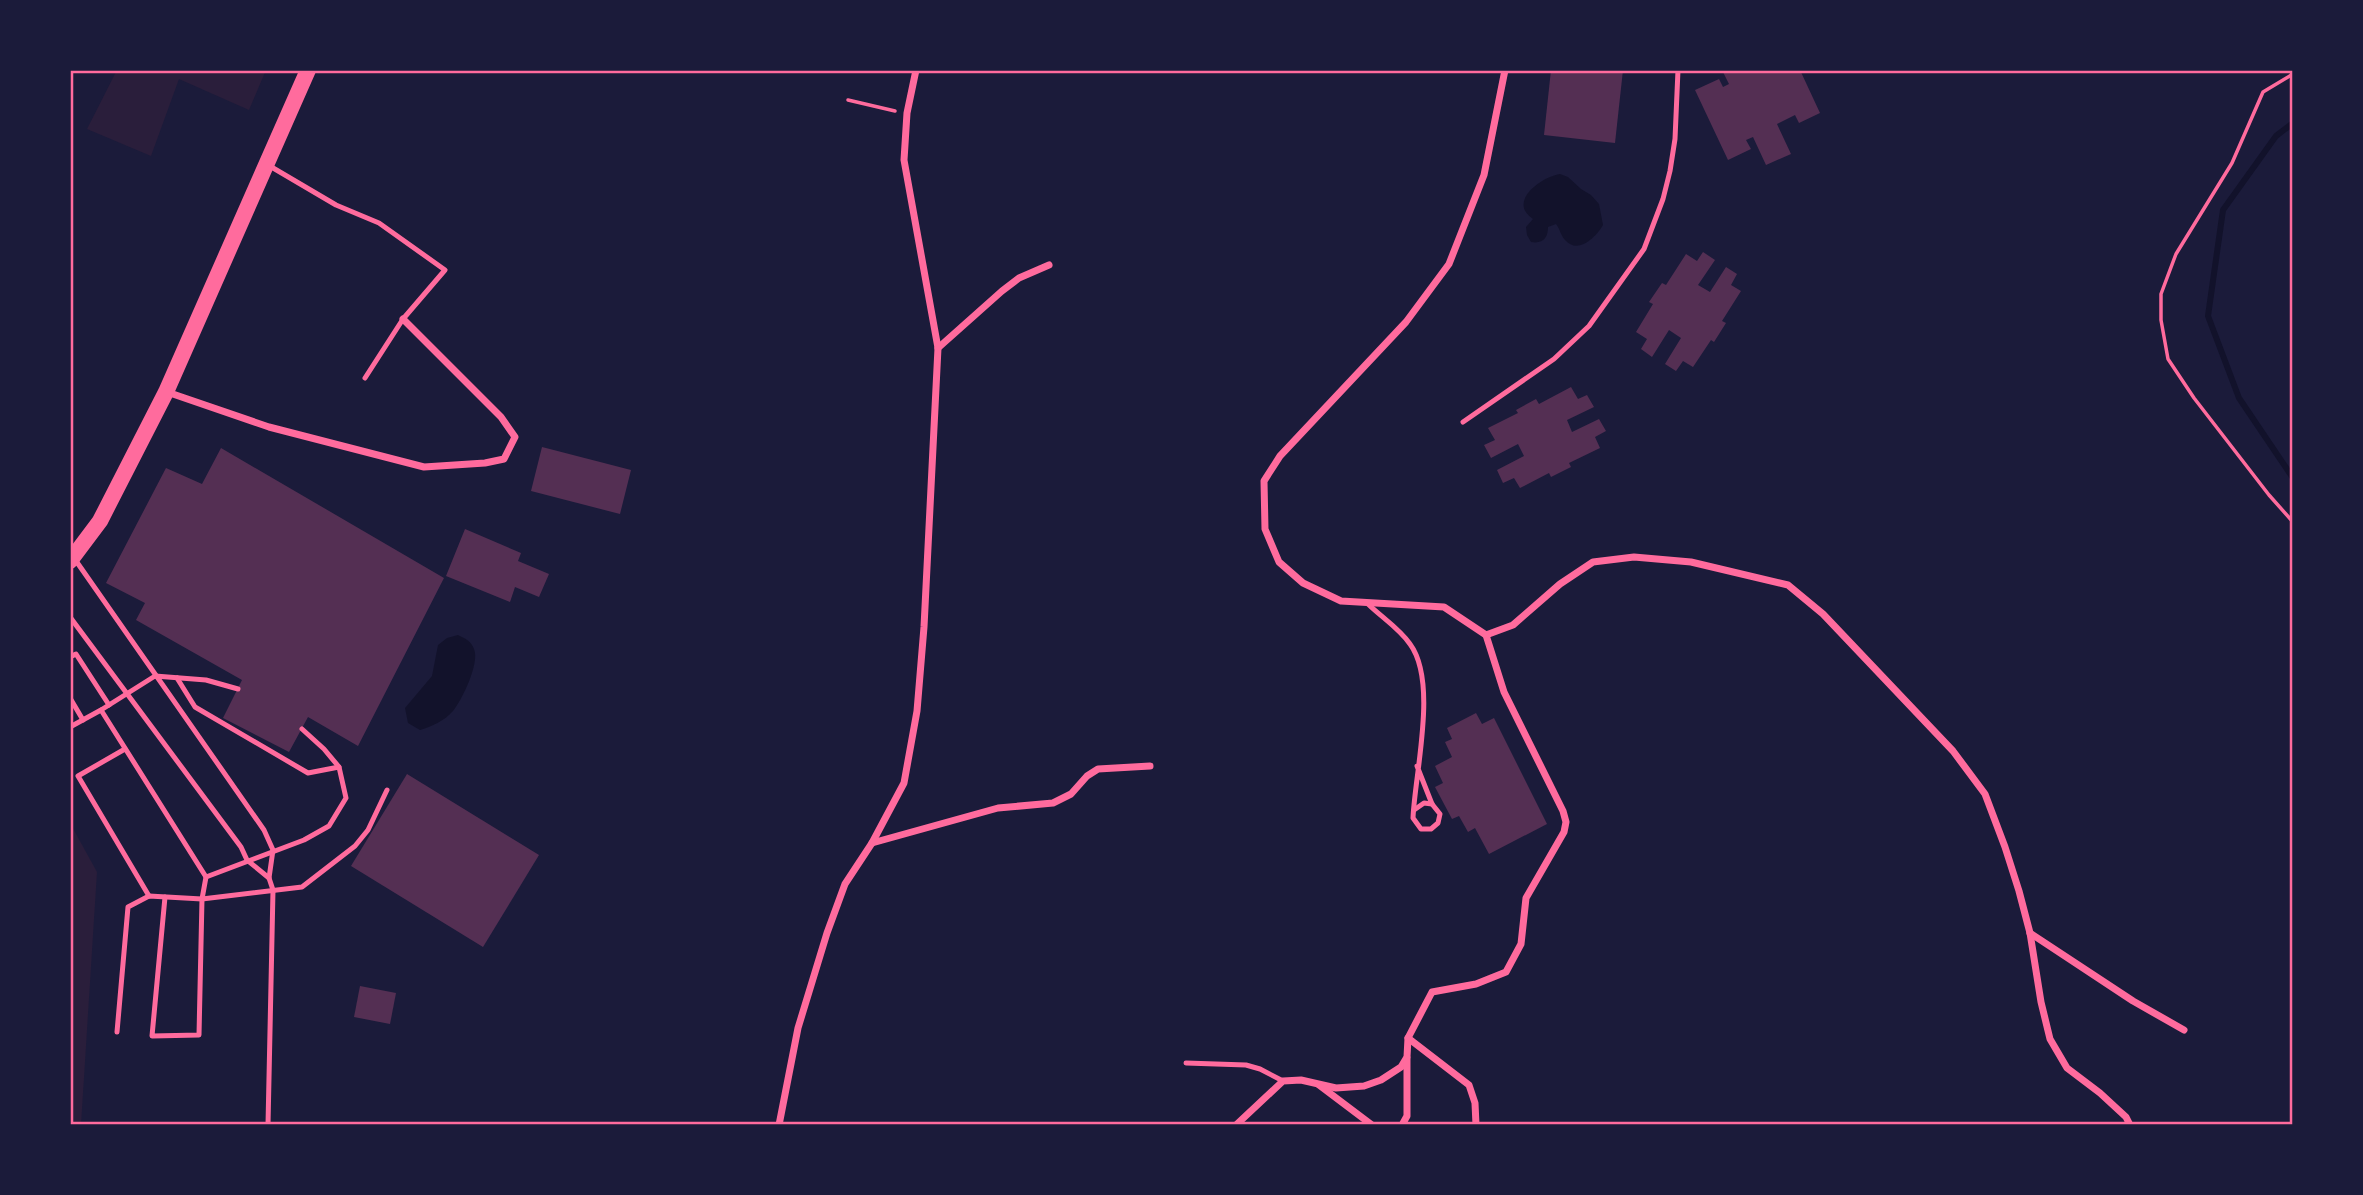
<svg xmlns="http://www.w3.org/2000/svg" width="2363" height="1195" viewBox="0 0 2363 1195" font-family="'Nunito Sans',sans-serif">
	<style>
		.green { fill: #2a1e3b }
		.water { fill: #12122b }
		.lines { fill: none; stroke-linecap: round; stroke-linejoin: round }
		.stream { stroke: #12122b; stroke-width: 6 }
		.building { fill: #542f53 }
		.path { stroke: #ff6b9d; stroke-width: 3.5 }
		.service { stroke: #ff6b9d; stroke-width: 5 }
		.minor { stroke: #ff6b9d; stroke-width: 7 }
		.primary { stroke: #ff6b9d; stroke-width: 16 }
		.neatline { fill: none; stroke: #ff6b9d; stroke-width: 2.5 }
	</style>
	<rect width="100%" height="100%" fill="#1b1b3a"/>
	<!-- green -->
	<g class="green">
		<polygon points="117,70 266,70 249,110 179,79 151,156 87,129"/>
		<polygon points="70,823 97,872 81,1125 70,1125"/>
	</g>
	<!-- water -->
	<g class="water">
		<path d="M1560,174L1568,177L1581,189L1591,195L1599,204L1603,225C1596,237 1578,255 1565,240C1561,236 1560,229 1556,224L1548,227C1548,238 1543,244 1531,242L1527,235L1526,227L1533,219C1507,202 1541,177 1560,174Z"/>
		<path d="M458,635C466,639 471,641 474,649C480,663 462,700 453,711C444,721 433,726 420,730L408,723L405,708L432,676L438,645L447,638Z"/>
	</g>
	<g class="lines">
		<!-- stream -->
		<polyline class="stream" points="2293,123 2276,136 2223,210 2208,316 2239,398 2293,478"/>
	</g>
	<!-- building -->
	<g class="building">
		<polygon points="1551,70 1623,70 1615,143 1544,135"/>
		<polygon points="1722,70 1754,70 1755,73 1762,70 1800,70 1820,113 1799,123 1795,115 1777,124 1791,154 1766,165 1753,137 1746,140 1751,149 1728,160 1695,90 1719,79 1723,87 1729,84"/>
		<polygon points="1703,252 1715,260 1698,285 1710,292 1726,267 1737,274 1731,285 1741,291 1722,321 1726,323 1714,342 1711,340 1693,367 1683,361 1676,371 1665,364 1681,338 1669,330 1652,357 1641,349 1647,339 1636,332 1653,304 1649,302 1662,283 1666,285 1686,254 1697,261"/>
		<polygon points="1571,387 1578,399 1587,395 1594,407 1567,420 1572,432 1599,419 1606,431 1595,437 1600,448 1569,463 1571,467 1551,477 1549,473 1520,488 1514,478 1503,483 1497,470 1524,456 1518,444 1491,458 1484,445 1495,440 1488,428 1518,413 1516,410 1536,399 1539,404"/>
		<polygon points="542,447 631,470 620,514 531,491"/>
		<polygon points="221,448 444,578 358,746 308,717 289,752 223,718 242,680 136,620 145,603 106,583 166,468 202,484"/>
		<polygon points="465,529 521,553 518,561 549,574 539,597 515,587 510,602 446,576"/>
		<polygon points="1476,713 1482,724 1494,718 1547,824 1489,854 1475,828 1468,832 1459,816 1452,819 1435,787 1443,783 1435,766 1452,757 1445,742 1452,739 1447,728"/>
		<polygon points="407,774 539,855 483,947 351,866"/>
		<polygon points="360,986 396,993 390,1024 354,1017"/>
	</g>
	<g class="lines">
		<!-- path -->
		<g class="path">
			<polyline points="2293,74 2263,92 2232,163 2176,254 2161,294 2161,320 2168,359 2194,398 2269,495 2293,522"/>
			<polyline points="848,100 895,111"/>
		</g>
		<!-- service -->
		<g class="service">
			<polyline points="268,165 336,205 379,223 445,270 403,319 365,378"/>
			<polyline points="1463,422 1554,359 1589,326 1644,249 1663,199 1670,171 1675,139 1678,70"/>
			<polyline points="74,558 264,830 273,850 269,878 273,890 268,1125"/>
			<path d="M1367,603C1381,617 1399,628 1410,644C1438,682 1415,772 1413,818L1421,829H1431L1438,823L1440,814L1432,804L1417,766"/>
			<polyline points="70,617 241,847 247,860 269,878"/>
			<polyline points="70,657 76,654 109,705"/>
			<polyline points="177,678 195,707 308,773 339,767"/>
			<polyline points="70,698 83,720"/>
			<polyline points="101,710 206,877 202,899 199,1035 152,1036 165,897"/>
			<polyline points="70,727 101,710 155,676 206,680 238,689"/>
			<polyline points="125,749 78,776 149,896"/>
			<polyline points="1414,810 1424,803 1432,804"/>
			<polyline points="206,877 304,840 329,826 346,798 339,767 324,749 302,729"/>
			<polyline points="117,1032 128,907 149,896 202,899 302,887 355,846 368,830 387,790"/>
			<polyline points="1186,1063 1246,1065 1260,1069 1283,1081"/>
		</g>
		<!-- minor -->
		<g class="minor">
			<polyline points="938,348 1002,291 1019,278 1049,265"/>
			<polyline points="167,392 269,427 424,467 485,463 504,459 515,437 501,417 403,319"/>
			<polyline points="1486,635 1513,625 1560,584 1593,562 1634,557 1691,562 1788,585 1823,614 1953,751 1985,794 2005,847 2019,891 2030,933 2041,1002 2050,1039 2067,1068 2100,1093 2126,1117 2130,1125"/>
			<polyline points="872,843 998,808 1053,803 1071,794 1087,776 1098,769 1150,766"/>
			<polyline points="2030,933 2133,1001 2184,1030"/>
			<polyline points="1408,1038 1469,1085 1475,1103 1476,1125"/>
			<polyline points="1319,1085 1372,1125"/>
			<polyline points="779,1125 798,1028 827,933 845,884 872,843 904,783 917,711 924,627 938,348 904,160 907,113 916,70"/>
			<polyline points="1236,1125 1283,1081 1301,1080 1336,1088 1364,1086 1381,1080 1401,1067 1407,1057 1408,1038 1432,992 1476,984 1506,972 1521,944 1526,898 1564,832 1566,822 1563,811 1504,692 1486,635 1444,607 1341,601 1303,583 1279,562 1265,529 1264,481 1280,456 1406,322 1449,264 1484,175 1505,70"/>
			<polyline points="1402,1125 1407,1116 1407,1058"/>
		</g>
		<!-- primary -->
		<polyline class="primary" points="70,561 100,521 166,392 308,70"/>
	</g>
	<!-- border -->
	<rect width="2363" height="1195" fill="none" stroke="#1b1b3a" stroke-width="144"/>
	<rect x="72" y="72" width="2219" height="1051" class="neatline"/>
</svg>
